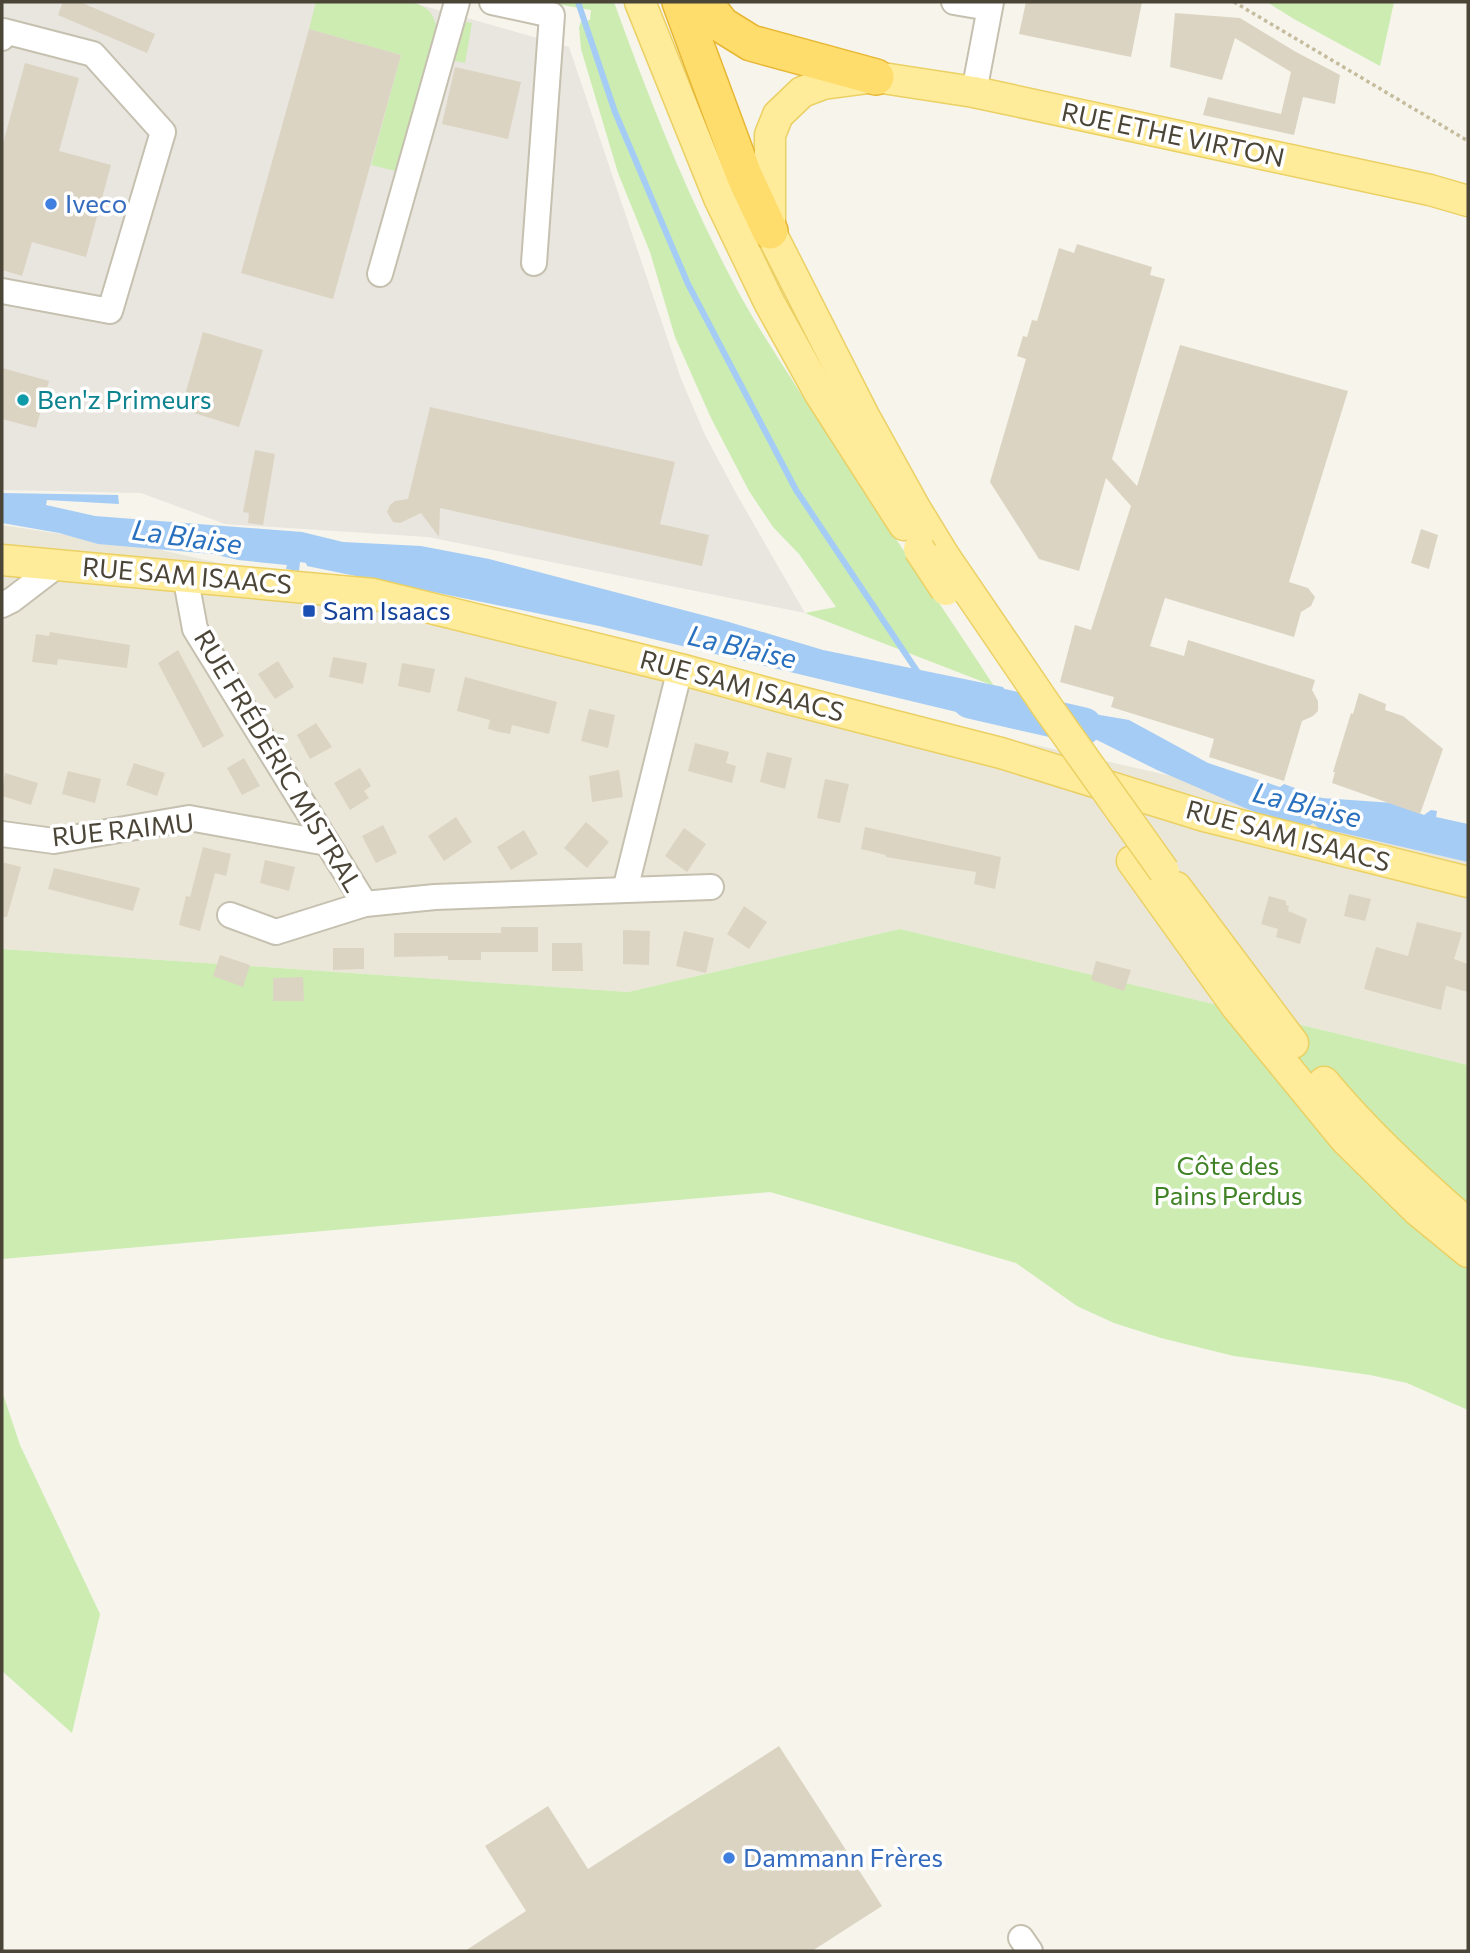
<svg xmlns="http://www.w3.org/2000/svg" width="1470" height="1953" viewBox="0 0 1470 1953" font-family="Commissioner,sans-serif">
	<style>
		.residential { fill: #eae7d9 }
		.industrial { fill: #e9e5df }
		.green { fill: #ccecb2 }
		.water { fill: #a5ccf5 }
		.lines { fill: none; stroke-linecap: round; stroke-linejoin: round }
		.stream { stroke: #a5ccf5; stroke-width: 6 }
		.river { stroke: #a5ccf5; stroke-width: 37 }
		.building { fill: #dcd4c2 }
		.minor-casing { stroke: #c5c0af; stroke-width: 28 }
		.major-casing { stroke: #ebd064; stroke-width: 33 }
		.highway-casing { stroke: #e7b734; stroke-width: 38 }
		.path { stroke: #c5bb9d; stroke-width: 3.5; stroke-dasharray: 3.5 3.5; stroke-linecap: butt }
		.minor { stroke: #fff; stroke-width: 24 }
		.major { stroke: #ffec9b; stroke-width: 30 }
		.highway { stroke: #ffdd6d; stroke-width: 35 }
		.major-bridge-casing { stroke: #ebd064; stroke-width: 33; stroke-linecap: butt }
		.major-bridge { stroke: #ffec9b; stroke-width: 30 }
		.shop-dot { fill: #3f7fe0; stroke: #fff; stroke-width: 2.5 }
		.culture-dot { fill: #0f9aa8; stroke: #fff; stroke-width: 2.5 }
		.transit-dot { fill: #1a4fb4; stroke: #fff; stroke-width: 2.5 }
		.labels { text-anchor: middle; stroke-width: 7; stroke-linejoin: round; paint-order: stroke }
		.street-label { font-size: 26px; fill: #4b4538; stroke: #fff }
		.shop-label { font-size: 26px; fill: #366cbe; stroke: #fff; text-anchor: start }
		.culture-label { font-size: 26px; fill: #0d838f; stroke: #fff; text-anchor: start }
		.transit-label { font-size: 26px; fill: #164399; stroke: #fff; text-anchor: start }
		.park-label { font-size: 26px; fill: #408226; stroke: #fff }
		.water-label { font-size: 28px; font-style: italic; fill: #2971bf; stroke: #fff }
	</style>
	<rect width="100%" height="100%" fill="#f6f4eb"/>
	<!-- residential -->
	<polygon class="residential" points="2,525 152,548 1014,740 1468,844 1468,1065 900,929 628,992 2,949"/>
	<!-- industrial -->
	<polygon class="industrial" points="2,2 410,2 569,47 681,379 705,435 737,495 805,613 428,537 225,524 141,493 2,490"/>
	<!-- green -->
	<g class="green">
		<path d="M316,2H410C427,6 434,12 437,30L400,172L371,165L401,55L309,29Z"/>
		<path d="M545,2H614C648,96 685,191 732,280C752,319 777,356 801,394C863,492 930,588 994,686L805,613L836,607L799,554L773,527L749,491L711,418L675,337L650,252L618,173L581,49L579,27L581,22L590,20L591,10Z"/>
		<polygon points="1267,2 1394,2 1380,66 1294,19"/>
		<polygon points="466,22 472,23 465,63 451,60 462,24 465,25"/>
		<polygon points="900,929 1468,1065 1468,1410 1407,1383 1370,1375 1234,1356 1161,1338 1114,1323 1077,1306 1016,1263 770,1192 2,1259 2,949 628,992"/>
		<polygon points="2,1391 20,1445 100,1614 72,1733 2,1671"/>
	</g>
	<!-- water -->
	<g class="water">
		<polygon points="2,493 118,495 119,504 47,500 46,505 95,516 302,532 343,542 421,546 489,559 729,622 823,650 1003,687 1032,730 599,626 307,566 306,563 300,562 299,571 286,569 287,565 238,560 213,554 98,544 59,533 2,523"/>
		<polygon points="1065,709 1129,720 1208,763 1280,787 1284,784 1322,798 1393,803 1424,815 1431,810 1437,811 1436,817 1468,824 1468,862 1338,832 1322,831 1313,823 1309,826 1259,814 1157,770 1093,738 1085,738"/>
	</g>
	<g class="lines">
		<!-- stream -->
		<polyline class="stream" points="578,2 615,112 688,284 796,490 919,674"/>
		<!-- river -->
		<polyline class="river" points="970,700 1084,726"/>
	</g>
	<!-- building -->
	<g class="building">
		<polygon points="63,2 80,2 155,34 147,53 58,15"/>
		<polygon points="1026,2 1142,2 1131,57 1019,34"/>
		<polygon points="1175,13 1240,18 1296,52 1340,75 1335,104 1303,97 1294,135 1203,115 1208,97 1281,114 1291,72 1235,38 1222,80 1170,67"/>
		<polygon points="309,29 401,55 333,299 241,273"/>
		<polygon points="25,63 79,78 59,151 111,165 86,257 32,242 22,276 2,270 2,147"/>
		<polygon points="455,67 521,82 508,139 442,124"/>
		<polygon points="1077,244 1152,267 1150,275 1165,279 1112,459 1137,486 1180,345 1348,391 1289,582 1308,588 1315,597 1311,606 1301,612 1294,637 1165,598 1150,646 1184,656 1188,640 1315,680 1312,690 1318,701 1318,711 1313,716 1302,721 1284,781 1209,757 1214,739 1111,707 1114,697 1060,682 1075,625 1091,630 1131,506 1106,478 1079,571 1039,559 990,482 1026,359 1017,356 1023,336 1027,337 1032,320 1037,321 1059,248 1074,253"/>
		<polygon points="203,332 263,350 239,427 181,409"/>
		<polygon points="2,368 49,381 36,428 2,419"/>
		<polygon points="430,407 675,462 660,524 709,535 702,566 440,508 439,537 421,513 400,523 393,522 387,512 390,505 395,501 408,499"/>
		<polygon points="255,450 275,454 263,525 248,523 249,513 243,512"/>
		<polygon points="1421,529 1438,535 1429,569 1411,563"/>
		<polygon points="50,632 130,645 127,668 58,659 57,665 32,662 36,634 49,636"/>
		<polygon points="178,650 224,736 203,748 158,663"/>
		<polygon points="333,657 367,663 363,684 329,677"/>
		<polygon points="278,661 294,687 275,699 258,674"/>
		<polygon points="402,663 435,669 430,693 398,686"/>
		<polygon points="465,677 557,702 549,734 512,725 510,734 499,732 488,729 490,720 457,711"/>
		<polygon points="1359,693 1386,704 1385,710 1403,716 1443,749 1420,814 1332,783 1335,772 1333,772 1351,713 1353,714"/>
		<polygon points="589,709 615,715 608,748 581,741"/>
		<polygon points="316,723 332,747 310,759 297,735"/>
		<polygon points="695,743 729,752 726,763 736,766 732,783 688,771"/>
		<polygon points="767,752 792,758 785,789 760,782"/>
		<polygon points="244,758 260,786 242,795 227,768"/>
		<polygon points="134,763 165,773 157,796 126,785"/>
		<polygon points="360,768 371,786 364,791 369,798 350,810 334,783"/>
		<polygon points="619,770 623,797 592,802 589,776"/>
		<polygon points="68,771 101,779 95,803 62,794"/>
		<polygon points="5,773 38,783 31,805 2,796"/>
		<polygon points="825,779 849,784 840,823 817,818"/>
		<polygon points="456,817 472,842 444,861 428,836"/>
		<polygon points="586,822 609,842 587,868 564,848"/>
		<polygon points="383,825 397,853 376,863 362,836"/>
		<polygon points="865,827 1001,857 995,889 974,884 976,872 886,857 886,855 861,849"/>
		<polygon points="684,828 706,844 687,872 665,856"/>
		<polygon points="524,830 538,854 511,870 497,847"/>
		<polygon points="203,847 231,854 226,876 215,873 200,931 179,925 186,896 190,897"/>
		<polygon points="265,860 295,867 289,891 260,883"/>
		<polygon points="2,862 21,867 7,917 2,917"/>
		<polygon points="54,868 140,888 133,911 48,889"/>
		<polygon points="1349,894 1371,899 1365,921 1344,916"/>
		<polygon points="1269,896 1286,901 1286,905 1289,906 1288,911 1307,919 1300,944 1276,937 1278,929 1261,924"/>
		<polygon points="744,906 767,922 749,949 727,934"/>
		<polygon points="1417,922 1462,933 1454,959 1468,964 1468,992 1446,986 1441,1010 1364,989 1376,947 1408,956"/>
		<polygon points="501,927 538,927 538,952 481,952 481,960 448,960 448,956 394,957 394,933 501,933"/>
		<polygon points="623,930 650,931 649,965 623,964"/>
		<polygon points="684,931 714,938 706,973 676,966"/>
		<polygon points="552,943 582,943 583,971 552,971"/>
		<polygon points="333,948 364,948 364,969 333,970"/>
		<polygon points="220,955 250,965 243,987 213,976"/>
		<polygon points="1096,961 1131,970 1124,991 1091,980"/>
		<polygon points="303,977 304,1001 273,1001 273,978"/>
		<polygon points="779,1746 882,1906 812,1951 465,1951 526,1911 485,1846 548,1806 588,1869"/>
	</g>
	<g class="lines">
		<!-- minor casing -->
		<g class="minor-casing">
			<g id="minor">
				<polyline points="492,2 552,15 534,263"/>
				<polyline points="954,2 989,8"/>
				<polyline points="2,38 4,31 93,54 163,132 110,311 2,291"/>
				<polyline points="974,92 991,2"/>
				<polyline points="380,274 457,2"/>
				<polyline points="185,575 195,629 365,904"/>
				<polyline points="2,605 12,600 59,564"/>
				<polyline points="2,834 54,841 189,818 327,843"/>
				<polyline points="625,890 680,669"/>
				<polyline points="230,915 276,932 365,904 435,897 711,887"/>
				<polyline points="1021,1938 1030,1951"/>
			</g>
		</g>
		<!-- major casing -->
		<g class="major-casing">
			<g id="major">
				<polyline points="640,2 719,198 769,302 820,394 904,525"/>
				<polyline points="945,557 915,508 864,416 770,231 770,135 778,115 802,92 823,84 876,77 974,92 1430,190 1468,201"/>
				<polyline points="2,560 373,594 680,669 789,699 1001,753 1204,816 1468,882"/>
				<polyline points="1132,861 1236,1006 1345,1139 1418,1211 1468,1252"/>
				<polyline points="1176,887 1293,1043"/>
				<path d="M1324,1082C1367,1134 1417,1180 1468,1224"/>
			</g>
		</g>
		<!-- highway casing -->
		<g class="highway-casing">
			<g id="highway">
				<polyline points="680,2 744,175 770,231"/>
				<polyline points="704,2 722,25 751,43 876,77"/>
			</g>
		</g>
		<!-- path -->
		<polyline class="path" points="1234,2 1468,141"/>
		<!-- minor -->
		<use href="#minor" class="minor"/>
		<!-- major -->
		<use href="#major" class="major"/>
		<!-- highway -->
		<use href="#highway" class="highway"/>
		<!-- major-bridge casing -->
		<g class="major-bridge-casing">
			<g id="major-bridge">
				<polyline points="919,549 946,590"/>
				<polyline points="945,557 1048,708 1164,871"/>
			</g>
		</g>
		<!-- major-bridge -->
		<use href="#major-bridge" class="major-bridge"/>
	</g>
	<!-- markers -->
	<g class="shop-dot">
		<circle cx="51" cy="204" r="7"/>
		<circle cx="729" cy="1858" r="7"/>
	</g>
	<circle class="culture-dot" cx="23" cy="400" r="7"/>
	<rect class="transit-dot" x="302" y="604" width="14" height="14" rx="3.5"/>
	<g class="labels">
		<!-- street labels -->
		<g class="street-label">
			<text transform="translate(1173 135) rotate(12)" y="9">RUE ETHE VIRTON</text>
			<text transform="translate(187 576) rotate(5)" y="9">RUE SAM ISAACS</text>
			<text transform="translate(742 686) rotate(15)" y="9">RUE SAM ISAACS</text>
			<text transform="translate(278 761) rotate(59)" y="9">RUE FRÉDÉRIC MISTRAL</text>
			<text transform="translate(123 830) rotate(-6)" y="9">RUE RAIMU</text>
			<text transform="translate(1288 836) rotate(15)" y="9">RUE SAM ISAACS</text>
		</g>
		<!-- shop labels -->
		<g class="shop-label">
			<text x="65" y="213">Iveco</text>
			<text x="743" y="1867">Dammann Frères</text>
		</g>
		<!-- culture labels -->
		<g class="culture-label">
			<text x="37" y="409">Ben'z Primeurs</text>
		</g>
		<!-- transit labels -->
		<g class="transit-label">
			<text x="323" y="620">Sam Isaacs</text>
		</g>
		<!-- park labels -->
		<g class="park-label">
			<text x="1228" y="1175">Côte des<tspan x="1228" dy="30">Pains Perdus</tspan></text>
		</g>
		<!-- water labels -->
		<g class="water-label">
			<text transform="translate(187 537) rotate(8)" y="10">La Blaise</text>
			<text transform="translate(742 647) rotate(13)" y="10">La Blaise</text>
			<text transform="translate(1307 805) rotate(14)" y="10">La Blaise</text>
		</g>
	</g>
	<!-- border -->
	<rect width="1470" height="1953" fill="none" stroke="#4b4538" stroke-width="7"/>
</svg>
